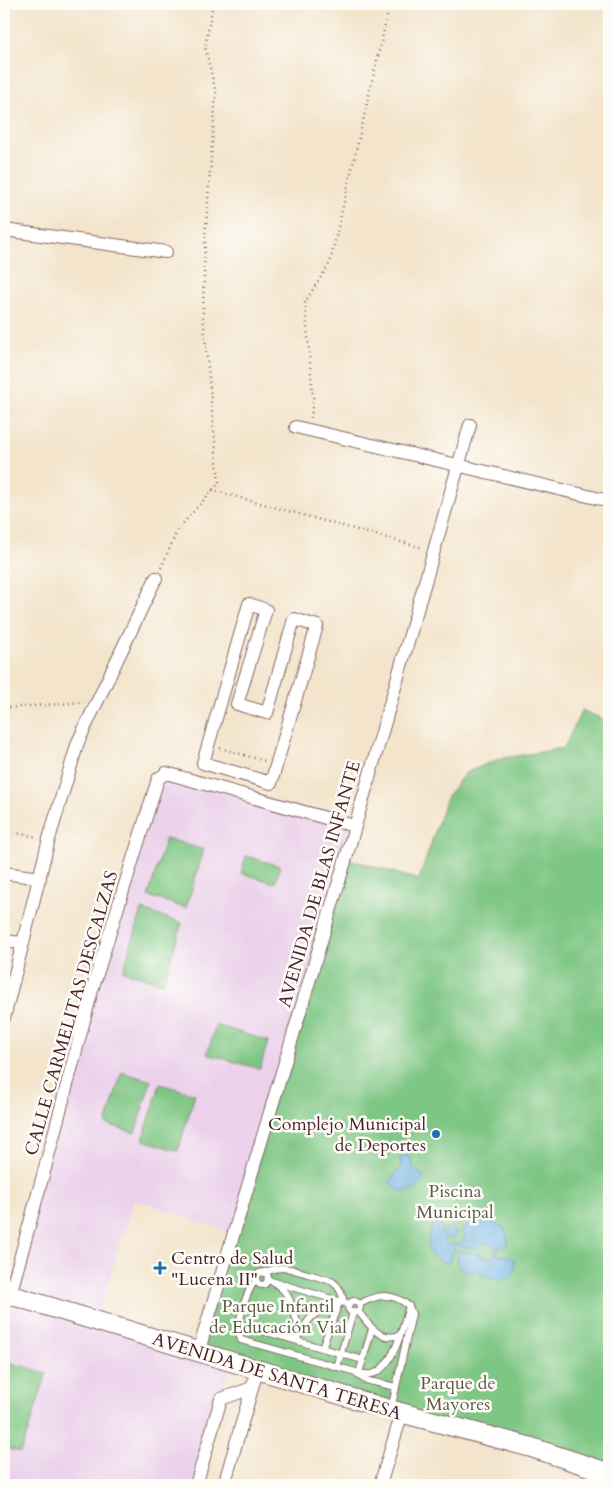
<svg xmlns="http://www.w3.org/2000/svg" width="613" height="1489" viewBox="0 0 613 1489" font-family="Cardo,serif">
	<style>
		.built { fill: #ebd1eb }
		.green { fill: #7ec683; stroke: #647257 }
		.water { fill: #6eb3e4; stroke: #5c6988 }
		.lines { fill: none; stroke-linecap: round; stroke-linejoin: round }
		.lane-casing { stroke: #856463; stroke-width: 8 }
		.street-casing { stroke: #856463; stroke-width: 14 }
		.secondary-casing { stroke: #856463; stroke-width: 21 }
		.path { stroke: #856463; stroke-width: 2.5; stroke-dasharray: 1 4; stroke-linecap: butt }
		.lane { stroke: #fff; stroke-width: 6 }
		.street { stroke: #fff; stroke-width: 12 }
		.secondary { stroke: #fff; stroke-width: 19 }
		.poi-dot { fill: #1f6fb2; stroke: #fdfcf7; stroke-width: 2 }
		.labels { text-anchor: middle; stroke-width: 5; stroke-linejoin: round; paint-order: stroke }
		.street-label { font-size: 18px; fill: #4a1f2b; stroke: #fdfcf7 }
		.poi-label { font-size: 18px; fill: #4a1f2b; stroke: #fdfcf7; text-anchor: end }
		.park-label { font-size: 18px; fill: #5c594a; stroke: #fdfcf7 }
	</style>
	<rect width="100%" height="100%" fill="#fdfcf7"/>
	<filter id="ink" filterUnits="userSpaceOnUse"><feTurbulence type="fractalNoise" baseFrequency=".02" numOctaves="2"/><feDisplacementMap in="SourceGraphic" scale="10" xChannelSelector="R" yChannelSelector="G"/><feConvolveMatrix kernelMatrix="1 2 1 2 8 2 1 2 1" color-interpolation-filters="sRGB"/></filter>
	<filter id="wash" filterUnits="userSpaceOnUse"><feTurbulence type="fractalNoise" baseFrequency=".0096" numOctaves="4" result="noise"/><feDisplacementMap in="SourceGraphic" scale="20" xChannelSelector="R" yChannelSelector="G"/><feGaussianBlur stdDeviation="1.12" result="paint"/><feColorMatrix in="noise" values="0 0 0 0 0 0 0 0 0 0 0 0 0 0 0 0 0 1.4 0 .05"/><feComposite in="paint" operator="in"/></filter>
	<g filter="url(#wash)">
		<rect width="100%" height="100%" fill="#f3e4cb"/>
		<!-- built -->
		<polygon class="built" points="166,773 354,826 233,1233 134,1199 96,1321 231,1363 196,1485 4,1485 4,1293 9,1295 92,990"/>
		<!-- green -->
		<g class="green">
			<polygon points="582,710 609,722 609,1473 198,1353 346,858 419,880 446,798 465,773 499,759 564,748"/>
			<polygon points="166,838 204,850 186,908 148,896"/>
			<polygon points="246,856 280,866 275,883 241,873"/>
			<polygon points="142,910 182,923 163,983 123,971"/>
			<polygon points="216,1025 268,1041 260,1069 207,1054"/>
			<polygon points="122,1072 151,1081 135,1133 106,1124"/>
			<polygon points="160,1084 195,1094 178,1151 143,1140"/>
			<polygon points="4,1361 47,1373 21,1452 4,1448"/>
		</g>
		<!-- water -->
		<g class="water">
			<path d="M408,1155L411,1159L414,1170L424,1176C420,1194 399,1197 390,1182C394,1172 404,1171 400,1159L403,1156Z"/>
			<path d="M482,1220L493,1222L504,1228C507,1235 510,1242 505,1248L503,1246L500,1247L499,1250L495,1249L496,1246L485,1243L477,1248L458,1246V1243L463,1242L465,1237V1234L462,1232C466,1224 474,1222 482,1220Z"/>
			<path d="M437,1223L442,1227L441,1233H445V1229L449,1227L454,1229L457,1235L451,1240L448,1238L444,1237L445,1242L450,1245L455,1243L454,1252L451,1253V1260L447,1263C424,1257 426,1245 432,1226Z"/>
			<path d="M458,1250L468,1253L474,1252L485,1257L495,1256L494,1251L499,1253V1256C507,1256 509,1255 515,1261V1269L512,1276L501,1280L461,1269L457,1265Z"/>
		</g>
	</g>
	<g filter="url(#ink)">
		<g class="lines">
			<!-- lane casing -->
			<g class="lane-casing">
				<g id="lane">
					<path d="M265,1273L268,1276L267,1282C264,1286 260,1286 257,1282L256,1278L259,1273C268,1272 275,1267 285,1268C289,1268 329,1280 333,1282C340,1287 342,1295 344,1302C317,1308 308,1317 296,1340"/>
					<path d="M256,1280C246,1291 235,1326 241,1340L363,1374C366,1374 372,1375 375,1373C395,1364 403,1326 409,1306C392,1292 377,1294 360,1304"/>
					<polyline points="268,1280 349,1304"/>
					<path d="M276,1284C295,1297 291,1313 301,1330"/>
					<circle cx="354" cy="1307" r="6"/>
					<path d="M358,1311C369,1325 379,1342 400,1335"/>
					<polyline points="239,1324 363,1360"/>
					<polyline points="322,1348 339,1303"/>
					<polyline points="337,1367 353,1312"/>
					<polyline points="359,1373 372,1329"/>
					<polyline points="358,1375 365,1380 396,1387 412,1314 409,1306"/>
					<polyline points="391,1409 396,1387"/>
				</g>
			</g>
			<!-- street casing -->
			<g class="street-casing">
				<g id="street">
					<polyline points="4,230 166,252"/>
					<polyline points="296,427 609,501"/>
					<polygon points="249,604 266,610 237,704 267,713 294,619 317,626 271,783 203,763"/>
					<polyline points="4,873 40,878"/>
					<polyline points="4,941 23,943"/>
					<polyline points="4,1018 49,839 78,742 156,578"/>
					<polyline points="10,1295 45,1168 92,990 158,779 166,773 354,826"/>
					<polyline points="198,1353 346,858 470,425"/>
					<polyline points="196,1485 221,1399 252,1388"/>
					<polyline points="224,1485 257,1371"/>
					<polyline points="380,1485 402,1413"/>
				</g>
			</g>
			<!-- secondary casing -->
			<g class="secondary-casing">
				<polyline id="secondary" points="4,1293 391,1410 530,1447 609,1473"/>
			</g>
			<!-- path -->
			<g class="path">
				<polyline points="311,418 313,398 305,302 330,263 390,4"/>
				<polyline points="212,490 423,548"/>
				<polyline points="161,568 178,529 219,483 203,316 205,238 216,93 205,47 213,4"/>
				<polyline points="4,708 84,702"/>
				<polyline points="220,748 265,761"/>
				<polyline points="4,831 38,837"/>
			</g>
			<!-- lane -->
			<use href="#lane" class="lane"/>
			<!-- street -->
			<use href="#street" class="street"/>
			<!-- secondary -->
			<use href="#secondary" class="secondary"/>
		</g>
	</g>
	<!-- markers -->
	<g class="poi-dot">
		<circle cx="436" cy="1134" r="5"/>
		<path d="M157.5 1260.5h5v5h5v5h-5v5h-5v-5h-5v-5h5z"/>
	</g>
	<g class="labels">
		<!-- street labels -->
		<g class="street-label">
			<text transform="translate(319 884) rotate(-74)" y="6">AVENIDA DE BLAS INFANTE</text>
			<text transform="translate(71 1013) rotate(-74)" y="6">CALLE CARMELITAS DESCALZAS</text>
			<text transform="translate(277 1376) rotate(17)" y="6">AVENIDA DE SANTA TERESA</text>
		</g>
		<!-- poi labels -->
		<g class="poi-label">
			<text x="426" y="1130">Complejo Municipal<tspan x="426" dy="21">de Deportes</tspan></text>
			<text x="171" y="1264" text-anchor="start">Centro de Salud<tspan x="171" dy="21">"Lucena II"</tspan></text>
		</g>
		<!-- park labels -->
		<g class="park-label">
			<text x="455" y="1197">Piscina<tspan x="455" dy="21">Municipal</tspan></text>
			<text x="278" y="1312">Parque Infantil<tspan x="278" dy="21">de Educación Vial</tspan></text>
			<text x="458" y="1389">Parque de<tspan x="458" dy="21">Mayores</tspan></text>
		</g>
	</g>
	<!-- margin -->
	<rect width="613" height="1489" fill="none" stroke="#fdfcf7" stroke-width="20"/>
</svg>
